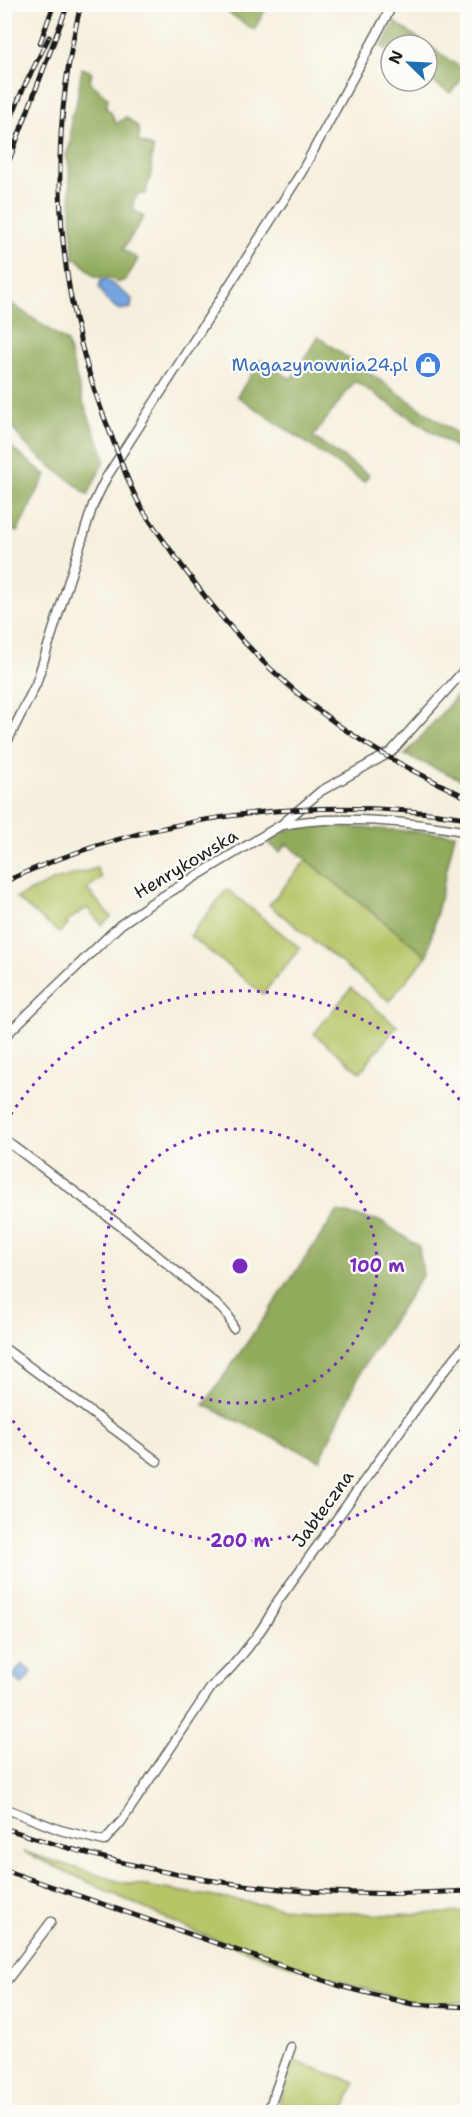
<svg xmlns="http://www.w3.org/2000/svg" width="472" height="2117" viewBox="0 0 472 2117" font-family="'Shantell Sans',sans-serif">
	<style>
		.green { fill: #b7c567; stroke: #6a7042; stroke-width: 1.5 }
		.forest { fill: #91aa5c; stroke: #56633c; stroke-width: 1.5 }
		.water { fill: #75a5df; stroke: #48607e; stroke-width: 1.5 }
		.lines { fill: none; stroke-linecap: round; stroke-linejoin: round }
		.minor-casing { stroke: #686660; stroke-width: 11 }
		.minor { stroke: #fff; stroke-width: 8 }
		.rail-casing { stroke: #1c1c1c; stroke-width: 5 }
		.rail { stroke: #fdfcf7; stroke-width: 3; stroke-dasharray: 9; stroke-linecap: butt }
		.ring { fill: none; stroke: #7b2cbf; stroke-width: 3; stroke-dasharray: 3 6 }
		.labels { text-anchor: middle; stroke-width: 4.5; stroke-linejoin: round; paint-order: stroke }
		.shop-label { font-size: 18px; fill: #366cbe; stroke: #fdfcf7; text-anchor: end }
		.street-label { font-size: 18px; fill: #1c1c1c; stroke: #fdfcf7 }
		.centre { fill: #7b2cbf; stroke: #fdfcf7; stroke-width: 3 }
		.ring-label { font-size: 18px; text-anchor: middle; font-weight: bold; fill: #7b2cbf; stroke: #fdfcf7; stroke-width: 4.5; stroke-linejoin: round; paint-order: stroke }
	</style>
	<rect width="100%" height="100%" fill="#fdfcf7"/>
	<filter id="ink" filterUnits="userSpaceOnUse"><feTurbulence type="fractalNoise" baseFrequency=".0167" numOctaves="2"/><feDisplacementMap in="SourceGraphic" scale="12" xChannelSelector="R" yChannelSelector="G"/><feConvolveMatrix kernelMatrix="1 2 1 2 8 2 1 2 1" color-interpolation-filters="sRGB"/></filter>
	<filter id="wash" filterUnits="userSpaceOnUse"><feTurbulence type="fractalNoise" baseFrequency=".008" numOctaves="4" result="noise"/><feDisplacementMap in="SourceGraphic" scale="24" xChannelSelector="R" yChannelSelector="G"/><feGaussianBlur stdDeviation="1.35" result="paint"/><feColorMatrix in="noise" values="0 0 0 0 0 0 0 0 0 0 0 0 0 0 0 0 0 1.4 0 .05"/><feComposite in="paint" operator="in"/></filter>
	<g filter="url(#wash)">
		<rect width="100%" height="100%" fill="#f5efdd"/>
		<!-- green -->
		<g class="green">
			<polygon points="306,860 427,956 389,1001 269,905"/>
			<polygon points="97,868 101,878 87,889 111,917 102,925 87,908 66,922 68,924 59,933 16,898 55,880"/>
			<polygon points="227,889 300,948 263,994 190,936"/>
			<polygon points="351,988 397,1026 360,1072 314,1034"/>
			<polygon points="24,1852 121,1882 290,1909 387,1915 467,1912 467,2002 415,2004 270,1959 193,1931"/>
			<polygon points="293,2061 355,2082 344,2112 311,2112 279,2103"/>
		</g>
		<!-- forest -->
		<g class="forest">
			<polygon points="217,5 268,5 254,30"/>
			<polygon points="395,22 464,70 459,83 450,93 427,78 427,45 391,45 391,53 382,47"/>
			<path d="M82,68L92,72L90,82L108,98L106,109L111,112L116,124L126,117C136,124 143,129 138,141L154,148C150,157 152,164 151,174C150,181 146,186 146,194H138L133,202L134,210L144,217L123,249L138,259L126,280L117,283L111,278L95,277L77,258L73,259L69,165L66,155L71,142V116L76,106Z"/>
			<path d="M5,299L67,342L83,402L105,459L88,495C57,468 21,452 4,412Z"/>
			<polygon points="318,337 467,441 467,455 355,381 313,437 369,475 364,482 237,396 261,360 291,379"/>
			<polygon points="5,436 13,449 46,475 17,532 5,526"/>
			<polygon points="467,684 467,782 405,755"/>
			<polygon points="315,825 455,834 427,956 287,844 280,852 267,842 287,830"/>
			<polygon points="337,1212 381,1221 419,1247 423,1274 362,1369 320,1460 204,1405"/>
		</g>
		<!-- water -->
		<g class="water">
			<polygon points="101,280 107,280 132,299 131,308 119,310 106,300 99,287"/>
			<polygon points="22,1664 32,1672 22,1685 12,1677"/>
		</g>
	</g>
	<g filter="url(#ink)">
		<g class="lines">
			<!-- minor casing -->
			<g class="minor-casing">
				<g id="minor">
					<polyline points="458,4 468,11"/>
					<polyline points="4,748 36,684 93,505 106,478 301,173 393,4"/>
					<path d="M283,825C334,814 416,822 468,832"/>
					<polyline points="4,1037 120,925 150,904 281,825 321,791 391,752 468,666"/>
					<polyline points="4,1139 130,1233 222,1309 229,1317 233,1328"/>
					<polyline points="4,1348 157,1461"/>
					<path d="M4,1808L60,1830L104,1841L121,1822L212,1686C233,1669 266,1627 277,1602L436,1381L468,1342"/>
					<polyline points="4,1984 51,1922"/>
					<polyline points="268,2112 291,2047"/>
				</g>
			</g>
			<!-- minor -->
			<use href="#minor" class="minor"/>
			<!-- rail casing -->
			<g class="rail-casing">
				<g id="rail">
					<path d="M81,4C45,150 55,297 111,435C120,458 128,485 141,507C156,531 174,555 191,578C238,642 298,701 365,743C398,764 433,781 468,798"/>
					<polyline points="40,43 53,7"/>
					<polyline points="4,136 22,91 49,37"/>
					<polyline points="4,174 68,4"/>
					<path d="M4,882C147,815 312,794 468,818"/>
					<path d="M4,1828C165,1882 298,1901 468,1891"/>
					<polyline points="4,1870 340,1986 412,2004 468,2007"/>
				</g>
			</g>
			<!-- rail -->
			<use href="#rail" class="rail"/>
		</g>
	</g>
	<!-- distance rings -->
	<g class="ring">
		<circle cx="240" cy="1266" r="137"/>
		<path d="M467 1422A275 275 0 0 1 6 1410M6 1122A275 275 0 0 1 467 1110"/>
	</g>
	<!-- icons -->
	<defs>
		<g id="shop-disc" transform="scale(1.35)"><circle r="9.5" fill="#3f7fe0" stroke="#fdfcf7"/><path d="M-5-2.5h2.3a2.7 3.5 0 0 1 5.4 0H5L5.5 6h-11ZM-1.5-2.5h3a1.5 2.3 0 0 0-3 0Z" fill="#fff"/></g>
	</defs>
	<g fill-rule="evenodd">
		<use href="#shop-disc" x="428" y="365"/>
	</g>
	<g class="labels">
		<!-- shop labels -->
		<g class="shop-label">
			<text x="408" y="371">Magazynownia24.pl</text>
		</g>
		<!-- street labels -->
		<g class="street-label">
			<text transform="translate(186 864) rotate(-31)" y="6">Henrykowska</text>
			<text transform="translate(323 1509) rotate(-54)" y="6">Jabłeczna</text>
		</g>
	</g>
	<circle cx="240" cy="1266" r="9" class="centre"/>
	<g class="ring-label">
		<text x="377" y="1272">100 m</text>
		<text x="240" y="1547">200 m</text>
	</g>
	<!-- margin -->
	<rect width="472" height="2117" fill="none" stroke="#fdfcf7" stroke-width="24"/>
	<!-- north arrow -->
	<g transform="translate(409 63) rotate(294)"><circle r="28" fill="#fdfcf7" stroke="#a3a29f" stroke-width="1.5"/>
	<path d="M0-4.5L10 22L0 15L-10 22Z" fill="#1f6fb2"/>
	<text y="-9" font-size="16" font-weight="bold" text-anchor="middle" fill="#1c1c1c">N</text>
	</g>
</svg>
